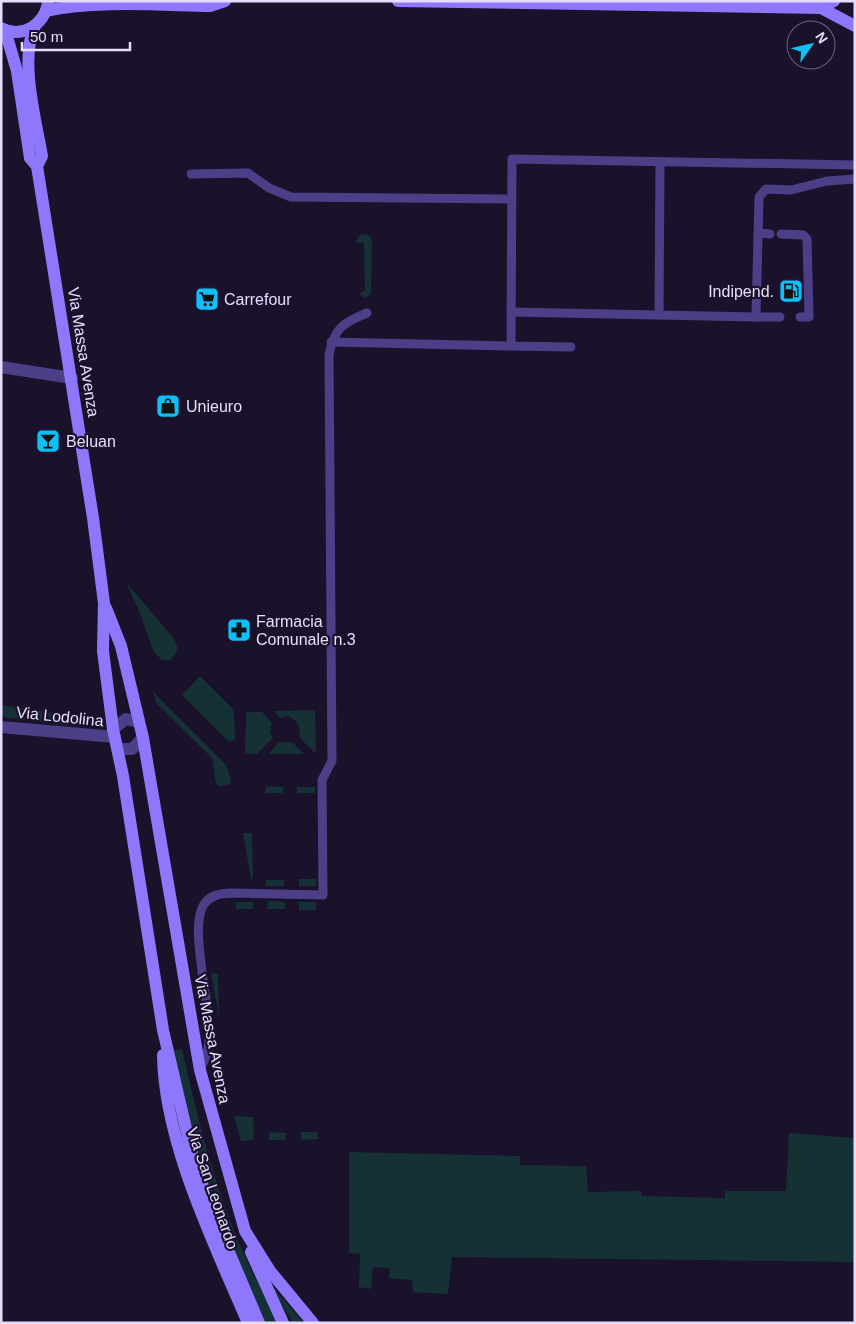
<svg xmlns="http://www.w3.org/2000/svg" width="856" height="1324" viewBox="0 0 856 1324" font-family="Helvetica,sans-serif">
	<style>
		.green { fill: #153135 }
		.lines { fill: none; stroke-linecap: round; stroke-linejoin: round }
		.lane { stroke: #4c3f88; stroke-width: 9 }
		.street { stroke: #4c3f88; stroke-width: 12 }
		.secondary { stroke: #8e77fb; stroke-width: 12 }
		.labels { text-anchor: middle; stroke-width: 4.5; stroke-linejoin: round; paint-order: stroke }
		.poi-label { font-size: 16px; fill: #e6ddfe; stroke: #1a122b; text-anchor: start }
		.street-label { font-size: 16px; fill: #e6ddfe; stroke: #1a122b }
	</style>
	<rect width="100%" height="100%" fill="#1a122b"/>
	<!-- green -->
	<g class="green">
		<polygon points="366,234 370,236 372,243 371,290 371,294 365,298 359,294 365,290 364,243 355,242 360,235"/>
		<polygon points="126,582 174,639 178,649 171,660 162,660 154,652 139,611"/>
		<polygon points="200,676 234,710 235,740 229,742 182,695"/>
		<polygon points="153,692 226,765 231,780 230,784 220,786 216,784 212,758 156,703"/>
		<polygon points="1,705 71,716 73,726 1,717"/>
		<polygon points="315,710 316,754 299,737 300,729 296,721 288,716 280,718 274,711"/>
		<polygon points="246,712 262,712 272,723 270,732 273,738 257,754 245,753"/>
		<polygon points="279,742 292,742 304,754 269,754"/>
		<polygon points="266,786 283,787 283,793 265,793"/>
		<rect x="297" y="787" width="18" height="6"/>
		<polygon points="243,833 252,833 253,879 251,879"/>
		<rect x="299" y="879" width="17" height="7"/>
		<rect x="266" y="880" width="18" height="6"/>
		<polygon points="268,901 285,902 285,909 267,909"/>
		<rect x="236" y="902" width="17" height="7"/>
		<rect x="299" y="902" width="17" height="8"/>
		<polygon points="211,973 218,974 219,1017"/>
		<path d="M182,1049C196,1111 211,1174 235,1233C247,1264 263,1293 278,1323H265L201,1170L172,1053L175,1050Z"/>
		<polygon points="234,1116 253,1117 254,1140 241,1141"/>
		<polygon points="269,1132 286,1133 286,1140 269,1140"/>
		<polygon points="301,1132 318,1132 318,1139 301,1140"/>
		<polygon points="789,1133 855,1138 855,1262 452,1257 448,1294 413,1292 412,1280 389,1278 390,1268 373,1267 371,1289 359,1287 360,1254 349,1253 349,1152 520,1156 520,1165 586,1166 588,1192 641,1191 642,1196 725,1198 725,1191 786,1191"/>
		<polygon points="270,1284 304,1323 293,1323"/>
	</g>
	<g class="lines">
		<!-- lane -->
		<g class="lane">
			<polyline points="191,174 248,173 269,188 291,197 511,199"/>
			<polyline points="758,233 770,234"/>
			<polyline points="781,234 803,235 807,239 809,317 800,317"/>
			<polyline points="511,312 756,317 759,197 766,189 791,190 827,181 855,179"/>
			<polyline points="659,315 660,162"/>
			<polyline points="756,317 780,317"/>
			<polyline points="331,342 511,346"/>
			<polyline points="571,347 511,346 512,159 855,165"/>
			<path d="M200,1069C203,1063 207,1055 208,1048C215,1014 186,926 205,903C211,895 220,894 229,893L323,895L322,780L332,761L329,355C334,329 342,323 367,313"/>
		</g>
		<!-- street -->
		<g class="street">
			<polyline points="1,367 72,378"/>
			<polyline points="1,727 115,737"/>
			<polyline points="113,729 126,719 139,722"/>
			<polyline points="117,749 132,749 143,738"/>
		</g>
		<!-- secondary -->
		<g class="secondary">
			<polyline points="398,1 821,8 834,1"/>
			<polyline points="821,8 855,26"/>
			<path d="M46,11C94,0 159,5 210,6L225,1"/>
			<path d="M35,26C19,59 36,121 42,156L37,166L93,518L104,603L103,651L113,729L123,776L163,1030L191,1150L209,1205L259,1323"/>
			<path d="M1,28C22,39 44,25 48,3"/>
			<polyline points="5,30 17,71 30,158 37,166"/>
			<polyline points="106,608 121,646 143,738 200,1070 245,1231 270,1271 313,1323"/>
			<path d="M163,1055C164,1142 214,1243 248,1323"/>
			<polyline points="251,1252 283,1323"/>
		</g>
	</g>
	<!-- icons -->
	<defs>
		<g id="fuel-square" transform="scale(1.25)"><rect x="-9" y="-9" width="18" height="18" rx="4" fill="#0fbff8" stroke="#1a122b"/><path d="M-5.5-6h7V0h2V4h1.3V-2.5L3-4.5l.8-.8L6-3V5H2.5V1h-1V6h-7ZM-4.2-4.7v3.2H.2V-4.7Z" fill="#111"/></g>
		<g id="supermarket-square" transform="scale(1.25)"><rect x="-9" y="-9" width="18" height="18" rx="4" fill="#0fbff8" stroke="#1a122b"/><path d="M-6-5.5h2.5l.6 2H6L4.5 2H-2.5L-4.4-4H-6ZM-1.5 3.2a1.3 1.3 0 1 0 .1 0ZM3 3.2a1.3 1.3 0 1 0 .1 0Z" fill="#111"/></g>
		<g id="shop-square" transform="scale(1.25)"><rect x="-9" y="-9" width="18" height="18" rx="4" fill="#0fbff8" stroke="#1a122b"/><path d="M-5-2.5h2.3a2.7 3.5 0 0 1 5.4 0H5L5.5 6h-11ZM-1.5-2.5h3a1.5 2.3 0 0 0-3 0Z" fill="#111"/></g>
		<g id="bar-square" transform="scale(1.25)"><rect x="-9" y="-9" width="18" height="18" rx="4" fill="#0fbff8" stroke="#1a122b"/><path d="M-6-5H6L.8 .8V4.5H3.5V6h-7V4.5H-.8V.8Z" fill="#111"/></g>
		<g id="pharmacy-square" transform="scale(1.25)"><rect x="-9" y="-9" width="18" height="18" rx="4" fill="#0fbff8" stroke="#1a122b"/><path d="M-2-6h4v4h4v4h-4v4h-4v-4h-4v-4h4Z" fill="#111"/></g>
	</defs>
	<g fill-rule="evenodd">
		<use href="#fuel-square" x="791" y="291"/>
		<use href="#supermarket-square" x="207" y="299"/>
		<use href="#shop-square" x="168" y="406"/>
		<use href="#bar-square" x="48" y="441"/>
		<use href="#pharmacy-square" x="239" y="630"/>
	</g>
	<g class="labels">
		<!-- poi labels -->
		<g class="poi-label">
			<text x="774" y="297" text-anchor="end">Indipend.</text>
			<text x="224" y="305">Carrefour</text>
			<text x="186" y="412">Unieuro</text>
			<text x="66" y="447">Beluan</text>
			<text x="256" y="627">Farmacia<tspan x="256" dy="18">Comunale n.3</tspan></text>
		</g>
		<!-- street labels -->
		<g class="street-label">
			<text transform="translate(84 352) rotate(81)" y="6">Via Massa Avenza</text>
			<text transform="translate(60 716) rotate(6)" y="6">Via Lodolina</text>
			<text transform="translate(213 1039) rotate(79)" y="6">Via Massa Avenza</text>
			<text transform="translate(213 1188) rotate(71)" y="6">Via San Leonardo</text>
		</g>
	</g>
	<!-- border -->
	<rect width="856" height="1324" fill="none" stroke="#e6ddfe" stroke-width="5"/>
	<!-- north arrow -->
	<g transform="translate(811 45) rotate(56)"><circle r="24" fill="#1a122b" stroke="#6c637f"/>
	<path d="M0-4L9 19L0 12L-9 19Z" fill="#0fbff8"/>
	<text y="-8" font-size="14" font-weight="bold" text-anchor="middle" fill="#e6ddfe">N</text>
	</g>
	<!-- scale -->
	<path d="M22 42v8h108v-8" fill="none" stroke="#e6ddfe" stroke-width="2.5"/>
	<text x="30" y="42" font-size="15" fill="#e6ddfe" stroke="#1a122b" stroke-width="4" paint-order="stroke">50 m</text>
</svg>
